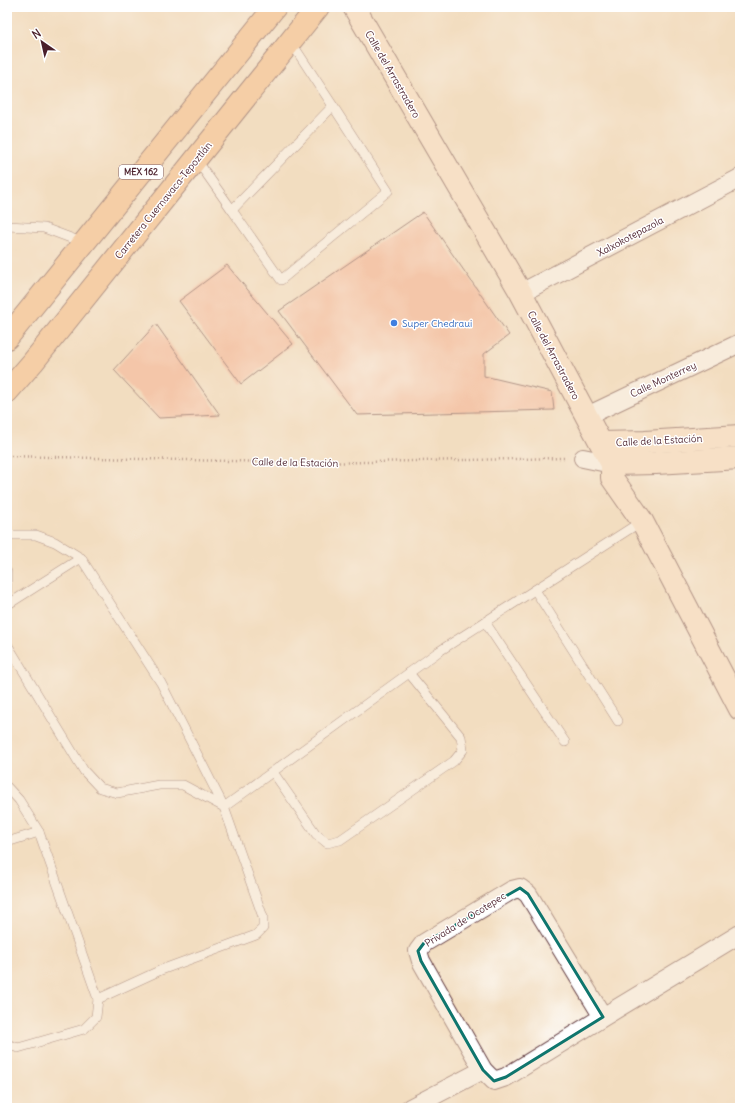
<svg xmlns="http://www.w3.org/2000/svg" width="747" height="1115" viewBox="0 0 747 1115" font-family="Delius,sans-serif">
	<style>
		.building { fill: #f7ab8e }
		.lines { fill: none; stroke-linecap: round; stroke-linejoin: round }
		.lane-casing { stroke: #633c41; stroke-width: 10 }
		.street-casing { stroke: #633c41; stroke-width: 20 }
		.secondary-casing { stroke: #633c41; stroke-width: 24 }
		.primary-casing { stroke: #633c41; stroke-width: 24 }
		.path { stroke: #633c41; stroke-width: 2.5; stroke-dasharray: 1 3; stroke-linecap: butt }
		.lane { stroke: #fff; stroke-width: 9 }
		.street { stroke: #fff; stroke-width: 18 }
		.secondary { stroke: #fce5cf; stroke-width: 22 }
		.primary { stroke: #f8bd88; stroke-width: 22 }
		.marked { fill: none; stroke: #0f766e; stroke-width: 3; stroke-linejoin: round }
		.shop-dot { fill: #3f7fe0; stroke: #fff; stroke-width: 1.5 }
		.labels { text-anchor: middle; stroke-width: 3; stroke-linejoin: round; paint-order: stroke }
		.shield { fill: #fff; stroke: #80626b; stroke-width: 1 }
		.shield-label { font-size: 9px; font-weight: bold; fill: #4a1f2b }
		.street-label { font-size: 10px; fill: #4a1f2b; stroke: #fff }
		.shop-label { font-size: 10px; fill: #366cbe; stroke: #fff; text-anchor: start }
	</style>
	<rect width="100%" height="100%" fill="#fff"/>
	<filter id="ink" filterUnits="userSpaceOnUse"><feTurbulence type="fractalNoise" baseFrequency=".025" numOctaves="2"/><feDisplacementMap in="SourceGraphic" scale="8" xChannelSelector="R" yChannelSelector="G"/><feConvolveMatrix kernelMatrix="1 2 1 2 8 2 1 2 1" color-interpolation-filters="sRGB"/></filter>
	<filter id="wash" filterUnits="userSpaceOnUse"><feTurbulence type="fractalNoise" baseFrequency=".012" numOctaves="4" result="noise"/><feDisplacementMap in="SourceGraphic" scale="16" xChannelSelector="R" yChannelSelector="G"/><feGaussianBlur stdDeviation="0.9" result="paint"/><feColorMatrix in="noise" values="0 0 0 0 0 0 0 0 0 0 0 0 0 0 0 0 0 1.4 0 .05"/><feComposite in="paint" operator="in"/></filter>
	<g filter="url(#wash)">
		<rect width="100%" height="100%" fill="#f2ddc0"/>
		<g id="blocks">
			<!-- building -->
			<g class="building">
				<polygon points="423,212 509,335 484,354 484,376 552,392 554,410 357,415 279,311"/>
				<polygon points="227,265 293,344 241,384 179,301"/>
				<polygon points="156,324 220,415 159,418 114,370"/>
			</g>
		</g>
	</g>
	<g filter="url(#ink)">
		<use href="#blocks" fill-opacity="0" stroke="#633c41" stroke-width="1"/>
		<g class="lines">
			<!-- lane casing -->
			<g class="lane-casing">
				<g id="lane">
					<polyline points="196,159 232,210 333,106 291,42"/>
					<polyline points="232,210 281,280 388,191 333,106"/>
					<polyline points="7,226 44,228 84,243"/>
					<polyline points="7,535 36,535 55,542 81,558"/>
					<polyline points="7,572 7,596"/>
					<polyline points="535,590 618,721"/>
					<polyline points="7,605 81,558 161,683 224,807 263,917 263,928 256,935 161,970 98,999"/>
					<polyline points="485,622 565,742"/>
					<polyline points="7,644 84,771 100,788 117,793 159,785 183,785 224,807"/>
					<polyline points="273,772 316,834 327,843 340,840 454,761 463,750 461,737 409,673"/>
					<polyline points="7,787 19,800 39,832 98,999 96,1017 84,1029 18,1048 7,1044"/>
					<polyline points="224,807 438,652 642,521"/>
					<polyline points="7,842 39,832"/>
				</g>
			</g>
			<!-- street casing -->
			<g class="street-casing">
				<g id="street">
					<polyline points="521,293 740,178"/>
					<polyline points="587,416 740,343"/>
					<polyline points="583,458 612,464"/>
					<polyline points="603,1017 528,894 520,888 512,890 424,943 418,951 421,961 483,1070 494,1081 506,1077 603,1017 740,934"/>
					<polyline points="410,1108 483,1070"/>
				</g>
			</g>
			<!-- secondary casing -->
			<g class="secondary-casing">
				<g id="secondary">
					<polyline points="354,7 521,293 612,464 612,478 642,521 740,709"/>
					<polyline points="601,443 645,442 740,436"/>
					<polyline points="612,464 656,463 740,458"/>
				</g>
			</g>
			<!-- primary casing -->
			<g class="primary-casing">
				<g id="primary">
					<polyline points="7,338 275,7"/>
					<polyline points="7,392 33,362 318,7"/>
				</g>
			</g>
			<!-- path -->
			<polyline class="path" points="7,456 319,463 564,458"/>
			<!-- lane -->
			<use href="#lane" class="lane"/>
			<!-- street -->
			<use href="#street" class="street"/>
			<!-- secondary -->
			<use href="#secondary" class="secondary"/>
			<!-- primary -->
			<use href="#primary" class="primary"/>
		</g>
	</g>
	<!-- marked area -->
	<path d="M0 0H747V1115H0ZM520,888L528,894L603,1017L506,1077L494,1081L483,1070L421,961L418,951L424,943Z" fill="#f2ddc0" fill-opacity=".55" fill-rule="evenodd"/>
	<path class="marked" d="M520,888L528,894L603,1017L506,1077L494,1081L483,1070L421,961L418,951L424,943Z"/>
	<!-- markers -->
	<circle class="shop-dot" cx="394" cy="323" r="4"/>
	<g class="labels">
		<!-- shield labels -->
		<rect class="shield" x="119" y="165" width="44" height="14" rx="3"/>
		<g class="shield-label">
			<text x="141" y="175">MEX 162</text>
		</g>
		<!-- street labels -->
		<g class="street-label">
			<text transform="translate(393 74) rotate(60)" y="4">Calle del Arrastradero</text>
			<text transform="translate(163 200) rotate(-51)" y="4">Carretera Cuernavaca-Tepoztlán</text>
			<text transform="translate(630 236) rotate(-28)" y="4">Xalxokotepazola</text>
			<text transform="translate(554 355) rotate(62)" y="4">Calle del Arrastradero</text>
			<text transform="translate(663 379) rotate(-25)" y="4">Calle Monterrey</text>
			<text transform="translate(659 440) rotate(-3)" y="4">Calle de la Estación</text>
			<text transform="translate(295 462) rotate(1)" y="4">Calle de la Estación</text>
			<text transform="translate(465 919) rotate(-32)" y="4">Privada de Ocotepec</text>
		</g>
		<!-- shop labels -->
		<g class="shop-label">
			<text x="402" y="327">Super Chedraui</text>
		</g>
	</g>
	<!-- margin -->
	<rect width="747" height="1115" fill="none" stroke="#fff" stroke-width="24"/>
	<!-- north arrow -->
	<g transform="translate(42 42) rotate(326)" stroke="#ffffff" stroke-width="3" paint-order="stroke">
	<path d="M0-3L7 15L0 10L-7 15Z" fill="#4a1f2b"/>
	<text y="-6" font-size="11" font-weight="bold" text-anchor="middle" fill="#4a1f2b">N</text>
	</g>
</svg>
